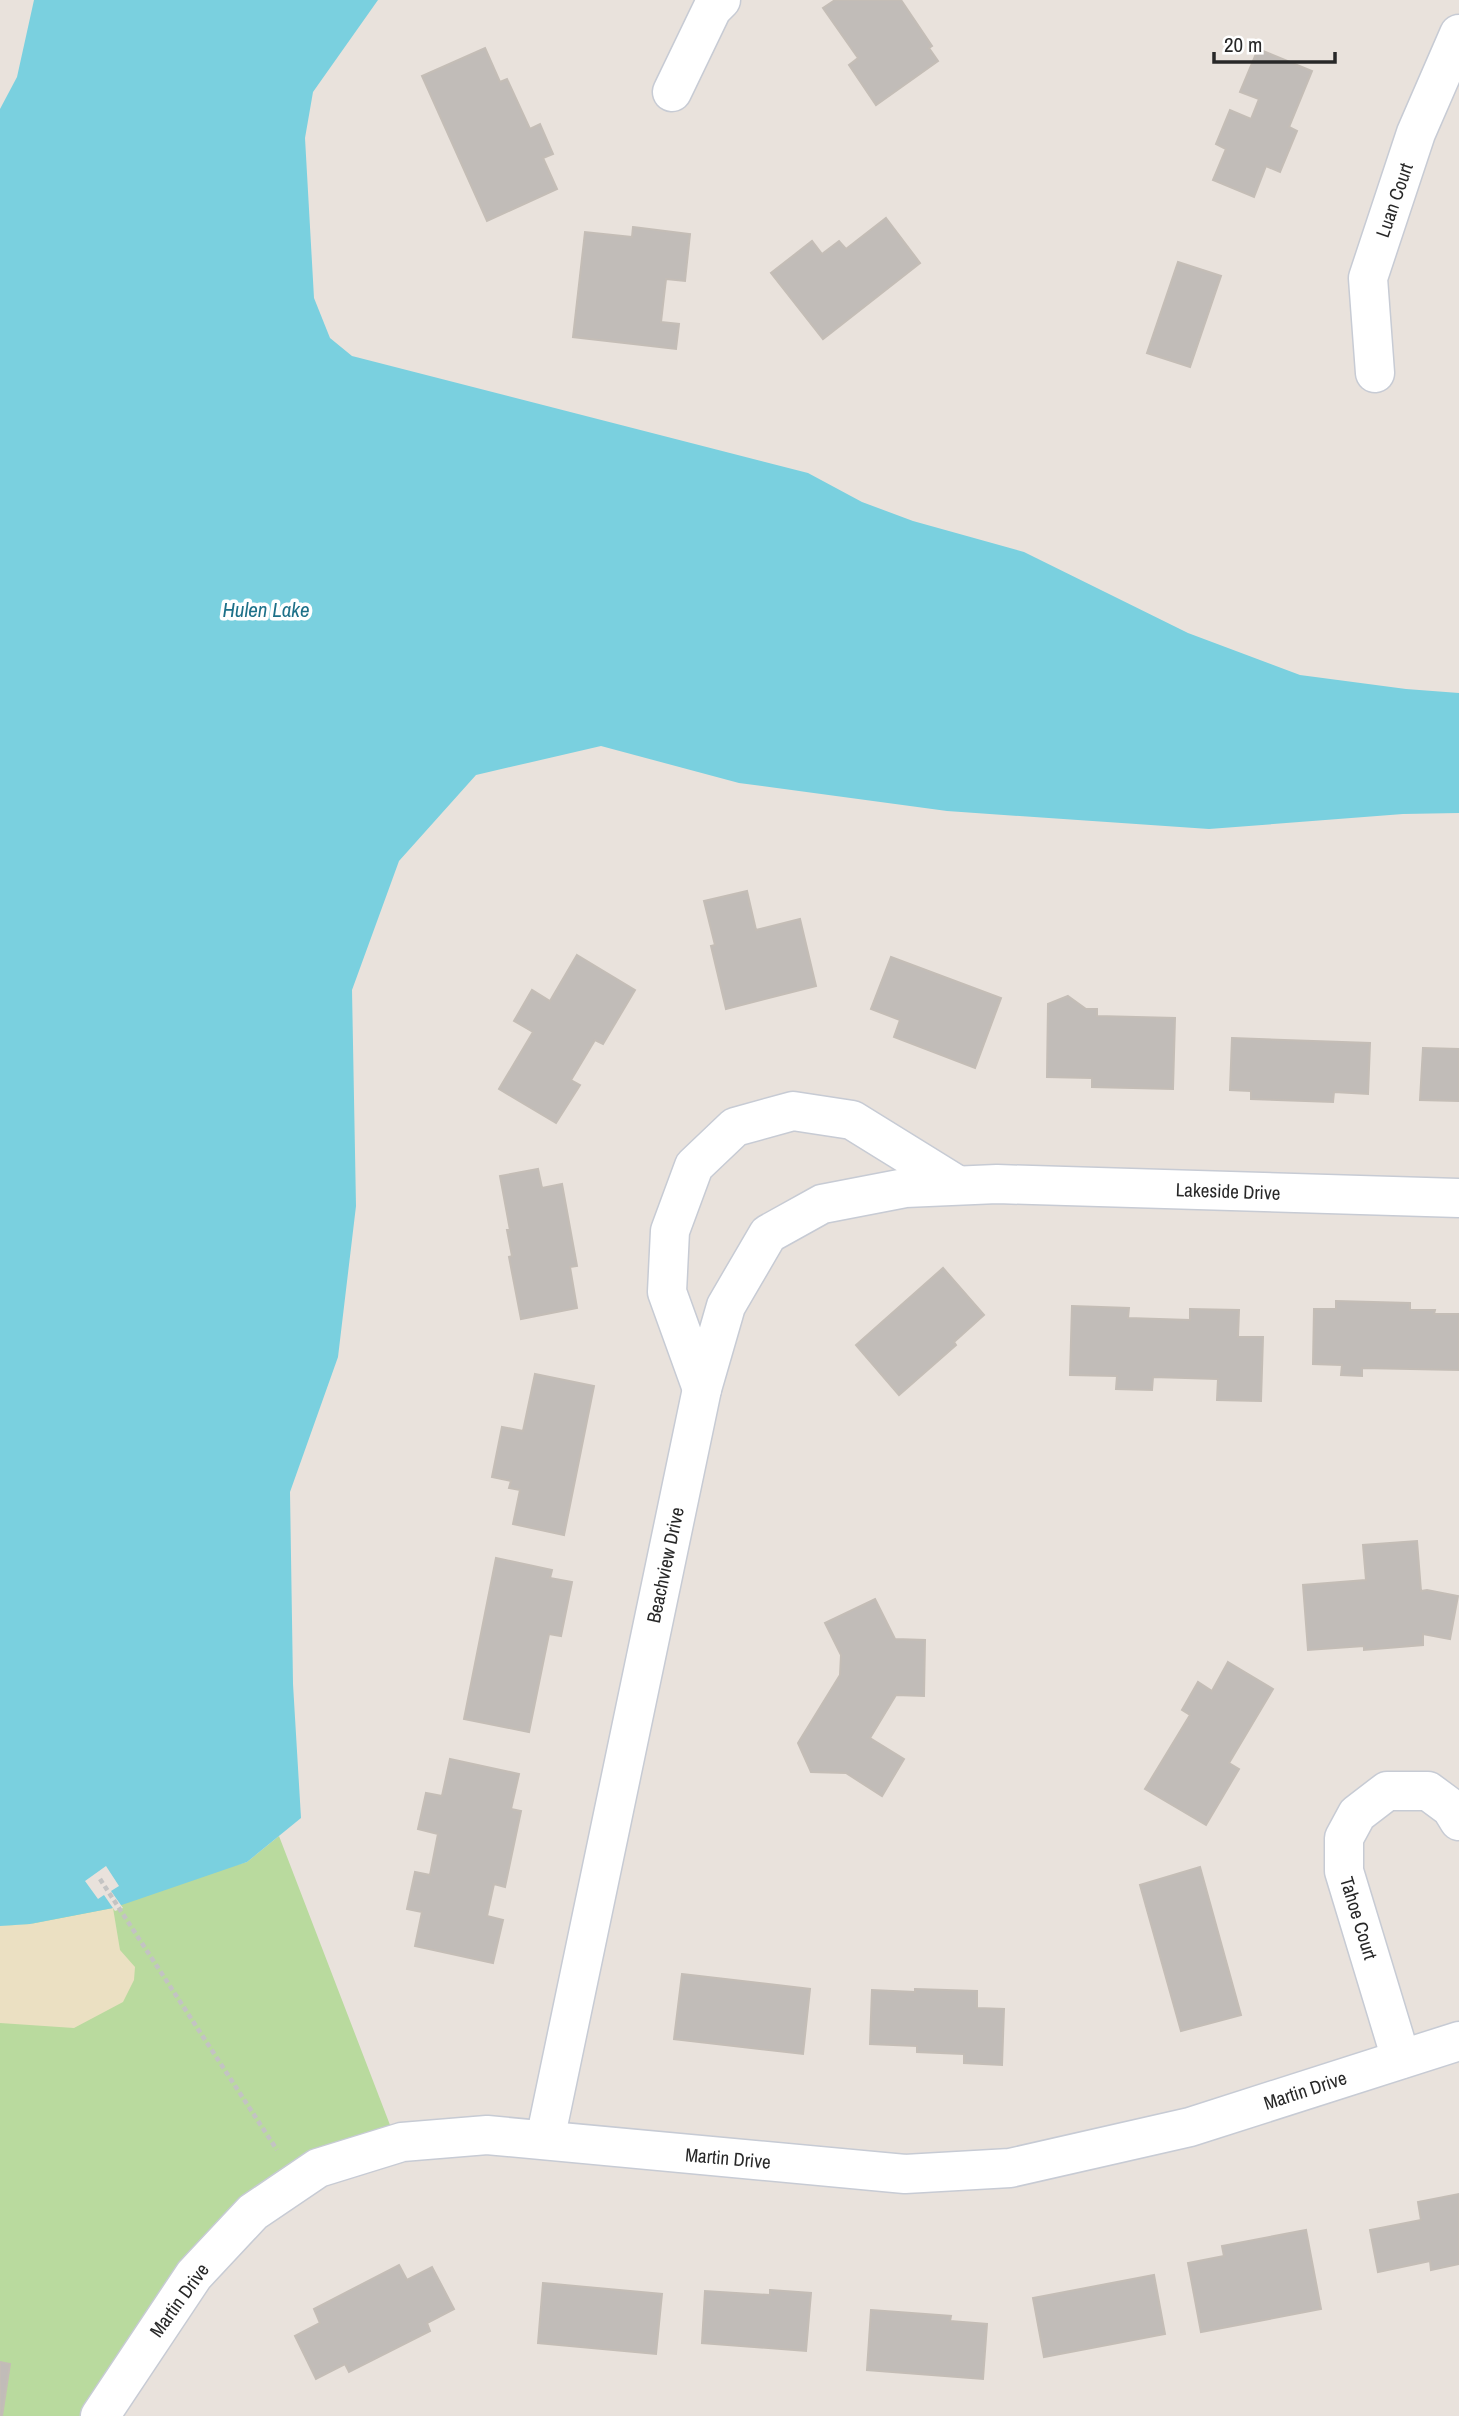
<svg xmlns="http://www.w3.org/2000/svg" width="1459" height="2416" viewBox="0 0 1459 2416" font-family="'Archivo Narrow',sans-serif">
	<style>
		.green { fill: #b9da9e }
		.sand { fill: #ebe0c2 }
		.water { fill: #7ad0df }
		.pier { fill: #e9e2dc }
		.building { fill: #c1bcb8; stroke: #c4bdb6; stroke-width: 2 }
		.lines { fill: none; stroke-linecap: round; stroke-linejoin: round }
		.street-casing { stroke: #c7cbd4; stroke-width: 41 }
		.path { stroke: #c3c3c3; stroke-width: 4.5; stroke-dasharray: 5 3.5; stroke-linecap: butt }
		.street { stroke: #fff; stroke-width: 38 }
		.labels { text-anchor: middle; stroke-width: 7; stroke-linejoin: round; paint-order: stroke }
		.street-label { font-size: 19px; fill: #282828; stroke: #fff }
		.water-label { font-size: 21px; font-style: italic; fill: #1d7088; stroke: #fff }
	</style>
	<rect width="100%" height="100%" fill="#e9e2dc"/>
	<!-- green -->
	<polygon class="green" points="279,1836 395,2138 315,2165 95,2416 0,2416 0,1926 30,1924 247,1862"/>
	<!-- sand -->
	<polygon class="sand" points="113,1908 120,1950 135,1967 134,1980 123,2002 74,2028 0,2023 0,1926 30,1924"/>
	<!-- water -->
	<polygon class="water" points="34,0 378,0 313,92 305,138 314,298 330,338 352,356 808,473 862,502 913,521 1024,552 1188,633 1300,675 1406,689 1459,693 1459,813 1403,814 1209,829 947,811 739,783 601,746 476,775 399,861 352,990 356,1206 338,1357 290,1492 293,1684 301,1818 247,1862 113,1908 30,1924 0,1926 0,109 17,77"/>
	<!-- pier -->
	<polygon class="pier" points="106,1866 119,1886 111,1891 123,1908 115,1911 104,1895 98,1899 85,1881"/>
	<!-- building -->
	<g class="building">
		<polygon points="835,0 901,0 932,46 929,48 938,61 876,105 849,65 858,58 823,8"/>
		<polygon points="485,48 500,82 507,79 530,129 540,124 553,154 543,158 557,189 487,221 422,76"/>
		<polygon points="1258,49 1312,71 1289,127 1297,131 1280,172 1266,166 1254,197 1213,180 1226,149 1216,144 1230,110 1251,119 1259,99 1240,92"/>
		<polygon points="886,218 920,263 823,339 771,273 812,241 822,254 839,241 846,249"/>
		<polygon points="633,227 690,234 685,281 666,279 661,322 679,324 676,349 573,337 585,232 632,237"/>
		<polygon points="1178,262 1221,276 1190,367 1147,353"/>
		<polygon points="747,891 756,930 800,919 816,986 726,1009 711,946 715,945 704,901"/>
		<polygon points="577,955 635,990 603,1044 595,1040 571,1080 580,1085 556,1123 499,1089 533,1032 514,1021 532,990 550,1001"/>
		<polygon points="891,957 1001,998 975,1068 894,1037 900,1020 871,1009"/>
		<polygon points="1068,996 1086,1009 1097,1009 1097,1016 1175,1018 1173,1089 1092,1087 1092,1078 1047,1077 1048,1004"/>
		<polygon points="1232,1038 1370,1043 1368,1094 1334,1092 1333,1102 1251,1099 1251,1091 1230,1090"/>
		<polygon points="1423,1048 1459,1049 1459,1101 1420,1100"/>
		<polygon points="538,1169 542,1188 562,1184 577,1266 570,1267 577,1308 521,1319 509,1257 512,1256 507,1230 510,1230 500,1176"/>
		<polygon points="943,1268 984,1315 954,1342 956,1345 899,1395 856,1345"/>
		<polygon points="1336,1301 1410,1303 1410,1310 1435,1310 1434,1314 1459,1314 1459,1370 1362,1368 1362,1376 1341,1375 1342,1365 1313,1364 1314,1309 1336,1309"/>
		<polygon points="1072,1306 1129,1308 1128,1318 1190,1320 1190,1309 1239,1310 1238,1337 1263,1337 1261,1401 1217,1400 1218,1379 1153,1377 1152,1390 1116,1389 1117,1376 1070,1375"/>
		<polygon points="535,1374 594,1386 564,1535 513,1524 520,1490 509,1488 511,1481 492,1477 502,1427 523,1431"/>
		<polygon points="1417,1541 1421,1591 1427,1590 1458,1596 1450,1639 1423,1634 1423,1645 1364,1650 1364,1646 1308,1650 1303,1585 1366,1580 1363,1545"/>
		<polygon points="496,1558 552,1570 550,1578 572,1582 561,1636 549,1634 529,1732 464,1719"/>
		<polygon points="875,1599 895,1639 925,1640 924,1696 896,1695 870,1738 904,1759 882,1796 846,1773 811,1772 798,1743 840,1675 841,1655 825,1623"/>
		<polygon points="1228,1662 1273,1689 1229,1763 1239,1769 1206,1825 1145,1789 1190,1715 1182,1710 1198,1682 1212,1691"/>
		<polygon points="450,1759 519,1774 511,1809 521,1811 505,1887 494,1884 487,1916 503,1920 493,1963 415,1946 422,1912 407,1909 415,1872 430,1875 438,1834 418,1829 426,1793 442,1796"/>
		<polygon points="1200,1867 1241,2015 1181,2031 1140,1885"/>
		<polygon points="682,1974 810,1989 803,2054 674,2039"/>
		<polygon points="915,1989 977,1991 977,2008 1004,2009 1002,2065 964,2063 964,2054 917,2052 917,2046 870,2044 872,1990 915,1992"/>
		<polygon points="1459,2194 1459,2264 1431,2270 1430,2261 1378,2272 1370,2230 1421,2220 1418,2202"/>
		<polygon points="1306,2230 1321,2309 1201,2332 1188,2263 1224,2256 1222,2246"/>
		<polygon points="399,2265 407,2280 432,2267 454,2309 427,2323 430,2331 349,2372 345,2364 316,2379 295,2336 320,2323 314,2309"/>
		<polygon points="1154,2275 1165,2334 1044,2357 1033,2298"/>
		<polygon points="543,2283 662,2294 656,2354 538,2343"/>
		<polygon points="770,2290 811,2293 806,2351 702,2343 705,2291 770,2295"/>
		<polygon points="871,2310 951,2316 950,2321 987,2324 983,2379 867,2370"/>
		<polygon points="0,2362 10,2364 2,2416 0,2416"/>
	</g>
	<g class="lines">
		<!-- street casing -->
		<g class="street-casing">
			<g id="street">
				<polyline points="672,92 712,9 721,0"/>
				<polyline points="1375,373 1368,278 1416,133 1459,34"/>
				<polyline points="702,1389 667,1292 670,1231 694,1166 735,1127 793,1111 852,1120 957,1185"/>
				<polyline points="1401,2059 1344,1871 1344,1838 1357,1814 1387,1791 1428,1791 1451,1808 1459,1821"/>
				<polyline points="545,2140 702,1389 726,1306 768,1234 822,1204 905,1188 997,1184 1459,1198"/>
				<polyline points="100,2416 194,2275 253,2212 318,2168 402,2142 487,2135 905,2174 1010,2168 1190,2127 1459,2041"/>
			</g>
		</g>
		<!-- path -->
		<polyline class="path" points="100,1879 277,2150"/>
		<!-- street -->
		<use href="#street" class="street"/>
	</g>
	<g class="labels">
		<!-- street labels -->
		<g class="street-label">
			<text transform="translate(1394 200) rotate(-71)" y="7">Luan Court</text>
			<text transform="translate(1228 1191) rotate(2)" y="7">Lakeside Drive</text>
			<text transform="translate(665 1565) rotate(-78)" y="7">Beachview Drive</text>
			<text transform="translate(1359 1918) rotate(73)" y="7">Tahoe Court</text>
			<text transform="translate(1305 2090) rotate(-18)" y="7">Martin Drive</text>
			<text transform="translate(728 2158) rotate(5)" y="7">Martin Drive</text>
			<text transform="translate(179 2300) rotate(-54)" y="7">Martin Drive</text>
		</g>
		<!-- water labels -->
		<g class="water-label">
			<text x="266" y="617">Hulen Lake</text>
		</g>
	</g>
	<!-- scale -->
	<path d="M1214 52v10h121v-10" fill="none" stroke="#282828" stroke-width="3.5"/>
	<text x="1224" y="52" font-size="21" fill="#282828" stroke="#ffffff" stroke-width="5" paint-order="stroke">20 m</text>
</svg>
